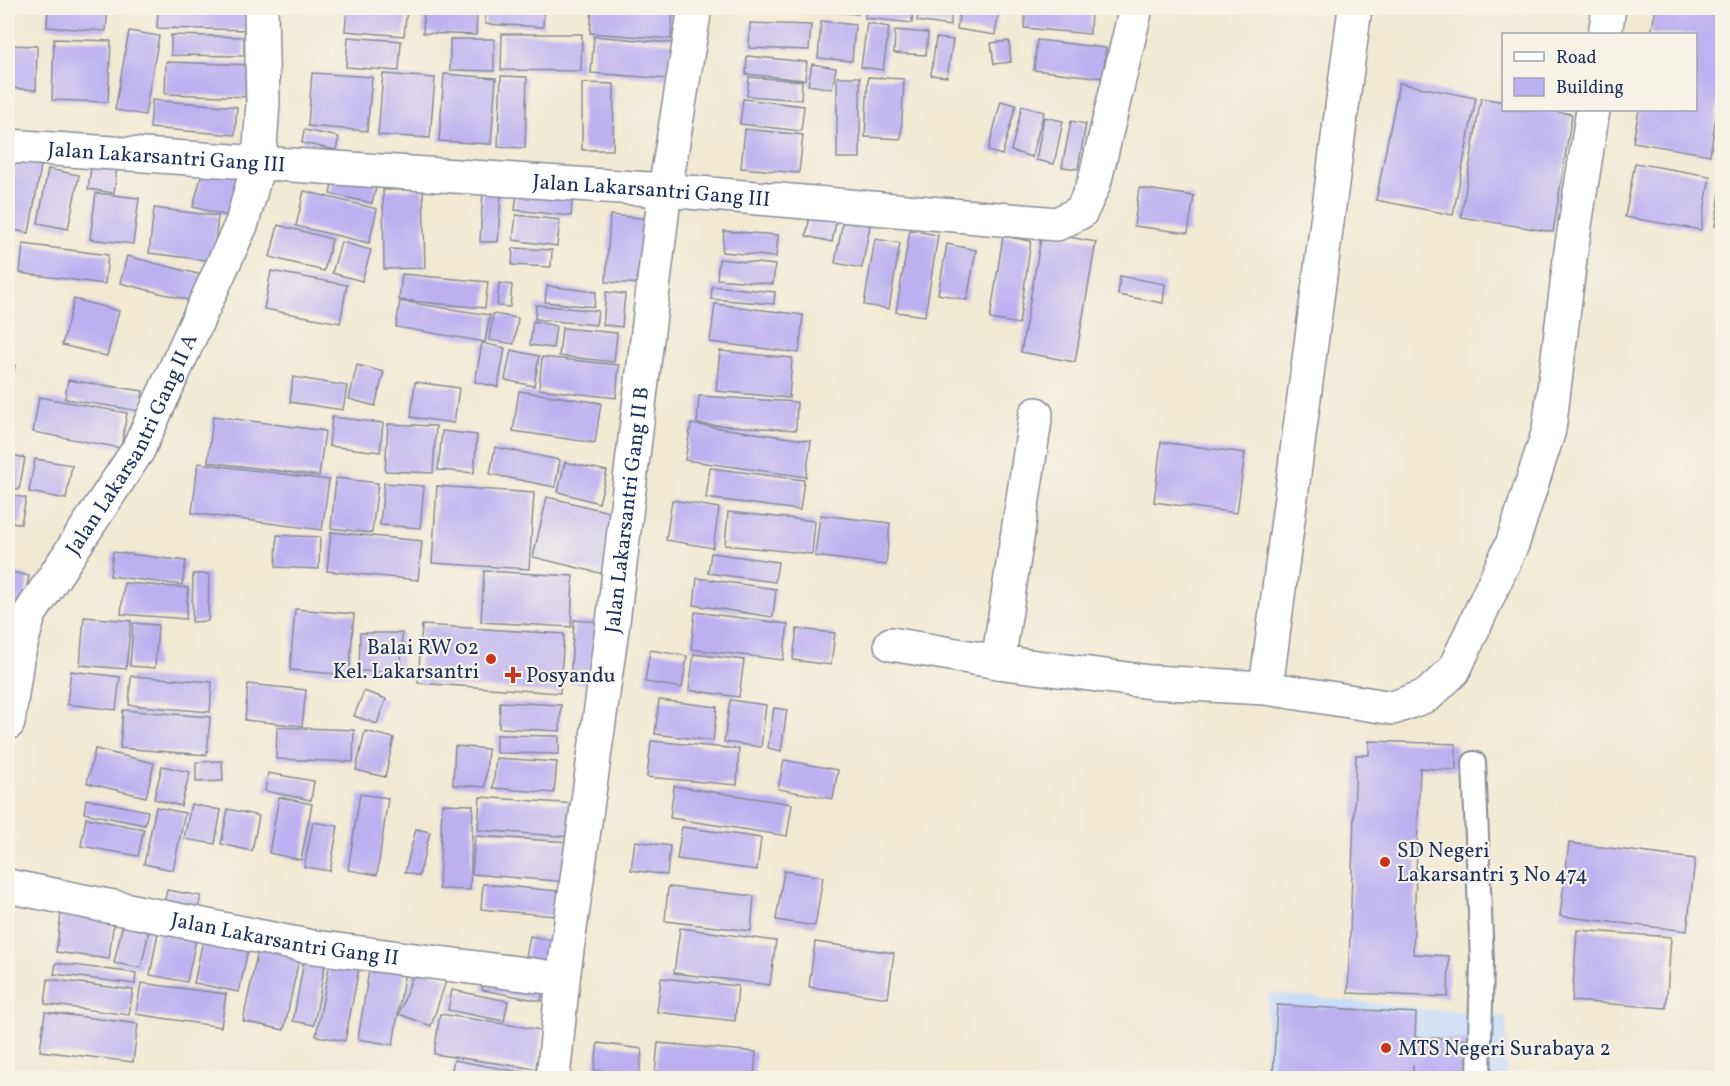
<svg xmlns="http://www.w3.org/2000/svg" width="1730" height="1086" viewBox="0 0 1730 1086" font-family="Vollkorn,serif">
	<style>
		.built { fill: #c8dcf9 }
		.building { fill: #bcb0f1 }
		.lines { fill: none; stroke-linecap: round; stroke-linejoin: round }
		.service-casing { stroke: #868c98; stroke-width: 26 }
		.minor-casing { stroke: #868c98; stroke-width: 36 }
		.service { stroke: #fff; stroke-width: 22 }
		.minor { stroke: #fff; stroke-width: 33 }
		.poi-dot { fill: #c8321e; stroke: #f7f3e8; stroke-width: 2 }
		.labels { text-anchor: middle; stroke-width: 4.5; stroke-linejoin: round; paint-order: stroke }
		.street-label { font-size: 21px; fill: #1b2f5e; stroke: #f7f3e8 }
		.poi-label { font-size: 21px; fill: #1b2f5e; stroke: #f7f3e8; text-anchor: start }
	</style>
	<rect width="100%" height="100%" fill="#f7f3e8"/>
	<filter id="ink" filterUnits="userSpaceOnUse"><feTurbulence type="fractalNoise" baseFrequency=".0167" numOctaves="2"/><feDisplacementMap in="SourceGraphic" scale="12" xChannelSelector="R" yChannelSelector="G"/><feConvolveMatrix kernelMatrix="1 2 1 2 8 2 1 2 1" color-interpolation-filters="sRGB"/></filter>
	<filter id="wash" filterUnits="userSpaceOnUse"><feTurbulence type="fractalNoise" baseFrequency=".008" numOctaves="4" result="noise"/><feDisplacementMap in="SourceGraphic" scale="24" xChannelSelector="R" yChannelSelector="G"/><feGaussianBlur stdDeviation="1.35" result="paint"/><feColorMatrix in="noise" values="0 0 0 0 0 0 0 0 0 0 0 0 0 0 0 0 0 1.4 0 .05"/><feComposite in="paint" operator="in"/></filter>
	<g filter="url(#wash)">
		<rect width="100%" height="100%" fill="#f1e9d2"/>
		<!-- built -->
		<polygon class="built" points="1268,993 1507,1017 1506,1078 1265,1078"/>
		<g id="blocks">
			<!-- building -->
			<g class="building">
				<polygon points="48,8 108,8 106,31 47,27"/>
				<polygon points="158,8 251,8 251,30 157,28"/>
				<polygon points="347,8 407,8 404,36 345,31"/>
				<polygon points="424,8 477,9 476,35 423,33"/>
				<polygon points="486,8 544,8 543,27 485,24"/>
				<polygon points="592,8 673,8 671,39 590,33"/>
				<polygon points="794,8 858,8 858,14"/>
				<polygon points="866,8 913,8 912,23 865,18"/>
				<polygon points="919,8 953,8 950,26 917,21"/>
				<polygon points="960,8 999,8 995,35 957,29"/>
				<polygon points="1026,8 1091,8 1090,34 1024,28"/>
				<polygon points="1656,8 1722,8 1722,77 1710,155 1633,142 1639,110 1696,110 1696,34 1651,34"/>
				<polygon points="821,21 855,25 852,61 818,58"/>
				<polygon points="750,23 811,25 809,50 749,48"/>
				<polygon points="867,23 889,27 883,70 861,67"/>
				<polygon points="895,30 928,33 926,55 894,53"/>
				<polygon points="129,31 159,36 145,115 115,110"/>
				<polygon points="502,34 582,34 581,71 501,70"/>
				<polygon points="171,35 244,37 244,56 171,55"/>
				<polygon points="594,36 672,43 669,79 591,73"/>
				<polygon points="348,37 401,41 399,71 346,67"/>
				<polygon points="936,38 953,40 947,77 931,75"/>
				<polygon points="54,39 111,41 108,102 52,100"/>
				<polygon points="450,39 494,39 494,71 450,70"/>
				<polygon points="1037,40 1106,48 1103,78 1034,70"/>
				<polygon points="1009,41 1011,62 994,64 991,43"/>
				<polygon points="8,45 37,46 36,90 8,88"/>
				<polygon points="747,56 807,62 805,80 746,74"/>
				<polygon points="166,62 252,65 251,97 165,94"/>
				<polygon points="812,64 836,68 832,89 808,85"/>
				<polygon points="312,73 372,77 367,131 308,126"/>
				<polygon points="383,74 435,78 430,138 378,135"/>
				<polygon points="444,74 496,78 491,144 439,141"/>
				<polygon points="501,76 527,77 525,148 498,147"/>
				<polygon points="749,77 802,81 801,100 747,96"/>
				<rect x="837" y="77" width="23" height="81"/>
				<polygon points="868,77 904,79 901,139 865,137"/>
				<polygon points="582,83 614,84 613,150 582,150"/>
				<polygon points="1399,83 1476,98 1453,215 1376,200"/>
				<polygon points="1481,98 1504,102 1504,110 1547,110 1572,114 1553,232 1461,217"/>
				<polygon points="743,99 804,106 801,131 740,124"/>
				<polygon points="152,100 237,107 235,135 150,128"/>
				<polygon points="1001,101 1016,105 1002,155 988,151"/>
				<polygon points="1022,106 1044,112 1032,157 1011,151"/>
				<polygon points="1044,117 1063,121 1054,164 1036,160"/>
				<polygon points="1071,121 1086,124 1078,169 1062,167"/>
				<polygon points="745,129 803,135 799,173 741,168"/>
				<polygon points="304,130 339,137 336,150 302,143"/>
				<polygon points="93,154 118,158 114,193 88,189"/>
				<polygon points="8,160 41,166 29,233 8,229"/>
				<polygon points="205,162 247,174 235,218 193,207"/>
				<polygon points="1635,163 1710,176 1701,230 1625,217"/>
				<polygon points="48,169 79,175 68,229 38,223"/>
				<polygon points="335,170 378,180 372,203 330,194"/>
				<polygon points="518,185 573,191 571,216 515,210"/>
				<polygon points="1721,187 1722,187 1722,227 1715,226"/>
				<polygon points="1139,188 1194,196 1188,233 1134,226"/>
				<polygon points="423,189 425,268 384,269 383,190"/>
				<polygon points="483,190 501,191 498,242 480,242"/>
				<polygon points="304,191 377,209 369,243 296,226"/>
				<polygon points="96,193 139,198 133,244 90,239"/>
				<polygon points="812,206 838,212 832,242 806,236"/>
				<polygon points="154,208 218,216 213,261 149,253"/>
				<polygon points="516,215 560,220 557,246 513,240"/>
				<polygon points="610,215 650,219 645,284 606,282"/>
				<polygon points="844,215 871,220 862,268 835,263"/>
				<polygon points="278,225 332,239 324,271 270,257"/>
				<polygon points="910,230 938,235 925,316 896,312"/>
				<polygon points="724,231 778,235 776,257 722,252"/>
				<polygon points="1042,232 1096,242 1075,362 1021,352"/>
				<polygon points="1003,236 1031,241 1019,324 990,319"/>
				<polygon points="875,239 900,243 889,309 864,305"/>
				<polygon points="341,242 371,250 362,281 332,273"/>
				<polygon points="23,244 108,255 105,284 20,273"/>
				<polygon points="947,244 976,250 967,300 938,294"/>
				<polygon points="513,248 552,250 551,267 512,265"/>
				<polygon points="127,256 206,276 200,303 120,283"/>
				<polygon points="719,259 775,265 773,284 717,279"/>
				<polygon points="271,271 347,285 340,323 264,309"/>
				<polygon points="402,274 488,282 485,308 399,300"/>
				<polygon points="1120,276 1165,284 1163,303 1118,295"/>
				<polygon points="499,283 512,285 510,307 497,306"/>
				<polygon points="547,286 596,292 594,307 545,302"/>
				<polygon points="712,286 775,292 774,304 711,299"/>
				<polygon points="606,292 625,294 622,327 603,325"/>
				<polygon points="74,299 119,311 107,356 62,345"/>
				<polygon points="400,301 490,315 485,342 396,327"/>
				<polygon points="715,304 803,315 799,353 710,342"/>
				<polygon points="536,305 598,311 596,325 535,319"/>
				<polygon points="493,314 518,318 514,344 489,340"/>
				<polygon points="533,321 556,326 553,348 530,345"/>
				<polygon points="562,328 617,333 614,362 559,356"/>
				<polygon points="482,343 505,348 498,387 475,382"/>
				<polygon points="511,350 539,356 534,386 505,380"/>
				<polygon points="720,351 792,358 789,398 716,391"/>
				<polygon points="542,357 619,365 616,398 539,389"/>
				<polygon points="8,363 15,365 9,394 8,393"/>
				<polygon points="357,365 384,372 375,406 349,399"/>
				<polygon points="293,377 347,386 343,410 290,402"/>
				<polygon points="68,380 143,391 140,411 65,399"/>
				<polygon points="415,382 459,388 454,423 411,417"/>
				<polygon points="519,391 601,403 595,443 513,431"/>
				<polygon points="699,396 797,402 796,430 697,424"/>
				<polygon points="39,397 127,413 121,448 33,432"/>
				<polygon points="213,416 325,431 319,476 208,462"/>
				<polygon points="332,417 383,423 380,452 329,446"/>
				<polygon points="388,424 436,426 433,473 385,471"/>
				<polygon points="691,424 811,441 806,477 685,460"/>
				<polygon points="442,431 477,435 474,473 438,470"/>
				<polygon points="1161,442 1245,453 1237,513 1154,502"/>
				<polygon points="495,447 560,460 555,487 490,474"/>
				<polygon points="8,454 25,458 19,490 8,487"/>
				<polygon points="35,459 72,465 66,499 29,492"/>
				<polygon points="565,462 607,471 599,503 558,492"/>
				<polygon points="198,463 329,480 322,530 192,513"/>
				<polygon points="710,468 804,480 800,510 706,498"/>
				<polygon points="336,478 378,483 372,533 331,528"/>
				<polygon points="384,483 424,486 420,528 380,525"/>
				<polygon points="437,486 534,493 529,569 432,563"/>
				<polygon points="8,494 26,498 21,524 8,521"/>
				<polygon points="547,497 622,515 608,575 533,557"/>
				<polygon points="672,500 719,508 713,548 666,540"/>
				<polygon points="728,512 815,521 812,554 725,545"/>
				<polygon points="820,515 890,523 886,565 815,556"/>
				<polygon points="331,532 422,541 418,580 327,571"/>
				<polygon points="277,535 320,537 319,569 276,567"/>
				<polygon points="113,552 186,561 182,585 110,576"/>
				<polygon points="711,553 778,562 775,582 708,573"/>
				<polygon points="8,571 29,576 18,633 8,631"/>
				<polygon points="484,571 573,576 571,627 481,622"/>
				<polygon points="193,574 209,574 208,621 192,622"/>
				<polygon points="697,578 776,589 773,617 694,605"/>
				<polygon points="124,583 188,588 186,619 121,614"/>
				<polygon points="295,609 354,614 349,675 290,670"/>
				<polygon points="695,612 788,624 783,660 691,649"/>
				<polygon points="84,617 131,621 126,669 80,665"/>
				<polygon points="574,620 603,622 599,684 570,683"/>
				<polygon points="133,623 158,625 155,668 130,666"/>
				<polygon points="422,625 564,634 560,693 418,683"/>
				<polygon points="797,629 835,633 831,665 793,660"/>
				<polygon points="360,633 402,633 401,672 359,671"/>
				<polygon points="650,650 687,656 682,688 645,682"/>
				<polygon points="694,654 744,660 739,697 689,690"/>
				<polygon points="71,671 120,677 116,710 67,704"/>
				<polygon points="131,676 212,682 210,712 129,705"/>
				<polygon points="248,684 306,690 302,726 245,720"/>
				<polygon points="364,691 386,699 377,724 354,716"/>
				<polygon points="659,700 717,707 713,741 655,734"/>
				<polygon points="730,700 766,705 761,747 724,742"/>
				<polygon points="500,702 561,705 560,731 499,728"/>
				<polygon points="774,708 787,710 781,751 768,748"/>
				<polygon points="123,710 210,717 207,755 120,748"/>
				<polygon points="277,727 354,730 353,762 276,759"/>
				<polygon points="365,731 394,738 385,777 356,770"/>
				<polygon points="496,735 559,736 559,754 496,753"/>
				<polygon points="651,741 739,749 737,785 647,777"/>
				<polygon points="1369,741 1456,744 1456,770 1420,768 1413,954 1449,956 1448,997 1348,993 1356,755 1369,755"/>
				<polygon points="455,746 488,749 485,787 453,785"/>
				<polygon points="95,749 154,763 146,797 87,783"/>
				<polygon points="496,758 557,762 554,793 493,788"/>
				<polygon points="784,760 838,770 833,799 778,789"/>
				<polygon points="222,761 223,781 196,782 196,762"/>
				<polygon points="162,766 190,772 181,806 154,799"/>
				<polygon points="268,773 314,781 311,800 265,791"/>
				<polygon points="674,786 792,804 787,836 670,818"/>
				<polygon points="360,794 388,798 377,875 348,870"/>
				<polygon points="279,797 312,804 301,860 269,853"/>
				<polygon points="480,797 575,804 573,837 478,830"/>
				<polygon points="86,799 148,811 145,825 84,813"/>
				<polygon points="191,804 221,810 215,844 184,839"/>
				<polygon points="442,804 473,805 470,890 439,889"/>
				<polygon points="156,807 185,813 173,870 144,864"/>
				<polygon points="228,809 259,816 252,851 221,844"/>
				<polygon points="86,818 144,829 138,856 81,846"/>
				<polygon points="313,822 338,826 330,871 304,867"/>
				<polygon points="682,827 761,838 757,870 677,859"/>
				<polygon points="416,829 430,832 419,876 405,872"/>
				<polygon points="475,836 571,842 568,882 472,874"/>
				<polygon points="635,841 670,846 667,875 631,870"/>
				<polygon points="1569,843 1695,859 1687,931 1560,916"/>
				<polygon points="784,871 823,877 815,926 776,920"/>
				<polygon points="483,884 558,891 555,916 481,909"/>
				<polygon points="668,887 754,896 751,931 665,921"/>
				<polygon points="167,890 201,896 196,918 162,912"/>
				<polygon points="62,906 115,912 109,959 56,952"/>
				<polygon points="125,914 151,921 141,968 114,963"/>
				<polygon points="159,927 197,935 187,982 150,975"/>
				<polygon points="680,928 776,941 770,985 674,973"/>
				<polygon points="1577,930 1671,937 1666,1008 1572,1001"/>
				<polygon points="204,935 249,944 239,992 194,983"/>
				<polygon points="530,936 559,942 552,973 524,967"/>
				<polygon points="815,942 894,953 888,998 809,987"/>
				<polygon points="259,945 300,954 284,1030 243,1021"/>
				<polygon points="305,955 326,959 314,1025 293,1021"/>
				<polygon points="331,957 360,963 345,1041 316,1036"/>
				<polygon points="371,958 406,964 393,1045 358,1039"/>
				<polygon points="56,963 136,973 135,984 54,974"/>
				<polygon points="416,966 447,978 431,1026 399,1014"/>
				<polygon points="485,972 544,983 541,1001 482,990"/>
				<polygon points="661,978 738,986 735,1021 657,1012"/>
				<polygon points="48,979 133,990 129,1015 45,1004"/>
				<polygon points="141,983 226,994 221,1027 136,1014"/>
				<polygon points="452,990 508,1001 504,1021 448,1010"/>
				<polygon points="1277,1005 1416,1013 1415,1037 1473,1040 1471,1078 1413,1078 1413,1065 1412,1078 1273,1075"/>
				<polygon points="45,1012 138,1024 133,1062 40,1051"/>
				<polygon points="440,1014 542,1030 536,1069 434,1054"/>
				<polygon points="598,1043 642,1049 639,1076 594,1070"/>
				<polygon points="658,1043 756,1052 754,1078 711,1078 655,1073"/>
				<polygon points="454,1060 525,1073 524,1078 450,1078"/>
			</g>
		</g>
	</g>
	<g filter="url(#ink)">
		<use href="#blocks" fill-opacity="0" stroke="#868c98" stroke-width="1.5"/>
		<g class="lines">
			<!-- service casing -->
			<g class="service-casing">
				<polyline id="service" points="1474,763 1482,962 1479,1078"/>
			</g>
			<!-- minor casing -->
			<g class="minor-casing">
				<g id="minor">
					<polyline points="1605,34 1609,8"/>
					<path id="s1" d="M8,146L665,190L1057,224L1081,212L1094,184L1136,8"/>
					<polyline points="891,644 998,662 1150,682 1266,688 1393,708 1428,695 1454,670 1513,542 1549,430 1571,251 1593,110"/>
					<polyline points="998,662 1036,414"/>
					<polyline points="1266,688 1355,8"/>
					<path id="s2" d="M8,723L17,659L29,615L138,450L242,223L259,161L263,103L261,8"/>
					<path id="s3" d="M8,886L307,946L563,979"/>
					<path id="s4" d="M553,1078L563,979L613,622L665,190L695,8"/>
				</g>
			</g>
			<!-- service -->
			<use href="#service" class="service"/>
			<!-- minor -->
			<use href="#minor" class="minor"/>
		</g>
	</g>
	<!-- markers -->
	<g class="poi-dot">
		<circle cx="491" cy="659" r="6"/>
		<path d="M510 666h6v6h6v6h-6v6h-6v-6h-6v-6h6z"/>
		<circle cx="1385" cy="862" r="6"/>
		<circle cx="1386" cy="1048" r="6"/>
	</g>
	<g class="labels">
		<!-- street labels -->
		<g class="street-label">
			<text dy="7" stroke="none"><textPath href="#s1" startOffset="159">Jalan Lakarsantri Gang III</textPath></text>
			<text dy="7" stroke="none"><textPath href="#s1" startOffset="645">Jalan Lakarsantri Gang III</textPath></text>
			<text dy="7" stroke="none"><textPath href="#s2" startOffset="310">Jalan Lakarsantri Gang II A</textPath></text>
			<text dy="7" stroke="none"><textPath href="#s4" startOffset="573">Jalan Lakarsantri Gang II B</textPath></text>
			<text dy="7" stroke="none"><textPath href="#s3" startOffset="282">Jalan Lakarsantri Gang II</textPath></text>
		</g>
		<!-- poi labels -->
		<g class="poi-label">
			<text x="479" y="654" text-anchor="end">Balai RW 02<tspan x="479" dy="24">Kel. Lakarsantri</tspan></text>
			<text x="526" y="682">Posyandu</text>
			<text x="1397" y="857">SD Negeri<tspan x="1397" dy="24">Lakarsantri 3 No 474</tspan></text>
			<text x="1398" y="1055">MTS Negeri Surabaya 2</text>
		</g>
	</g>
	<!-- margin -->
	<rect width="1730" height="1086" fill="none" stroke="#f7f3e8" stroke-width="30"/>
	<!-- legend -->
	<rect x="1502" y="33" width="195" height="78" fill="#f7f3e8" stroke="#9fa5b1" stroke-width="1.5"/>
	<rect x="1514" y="52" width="30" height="9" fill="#ffffff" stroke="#9fa5b1" stroke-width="1.5"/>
	<text x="1556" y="63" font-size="18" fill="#1b2f5e">Road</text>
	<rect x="1514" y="78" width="30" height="18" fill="#bcb0f1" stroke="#9fa5b1" stroke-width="1.5"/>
	<text x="1556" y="93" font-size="18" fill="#1b2f5e">Building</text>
</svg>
